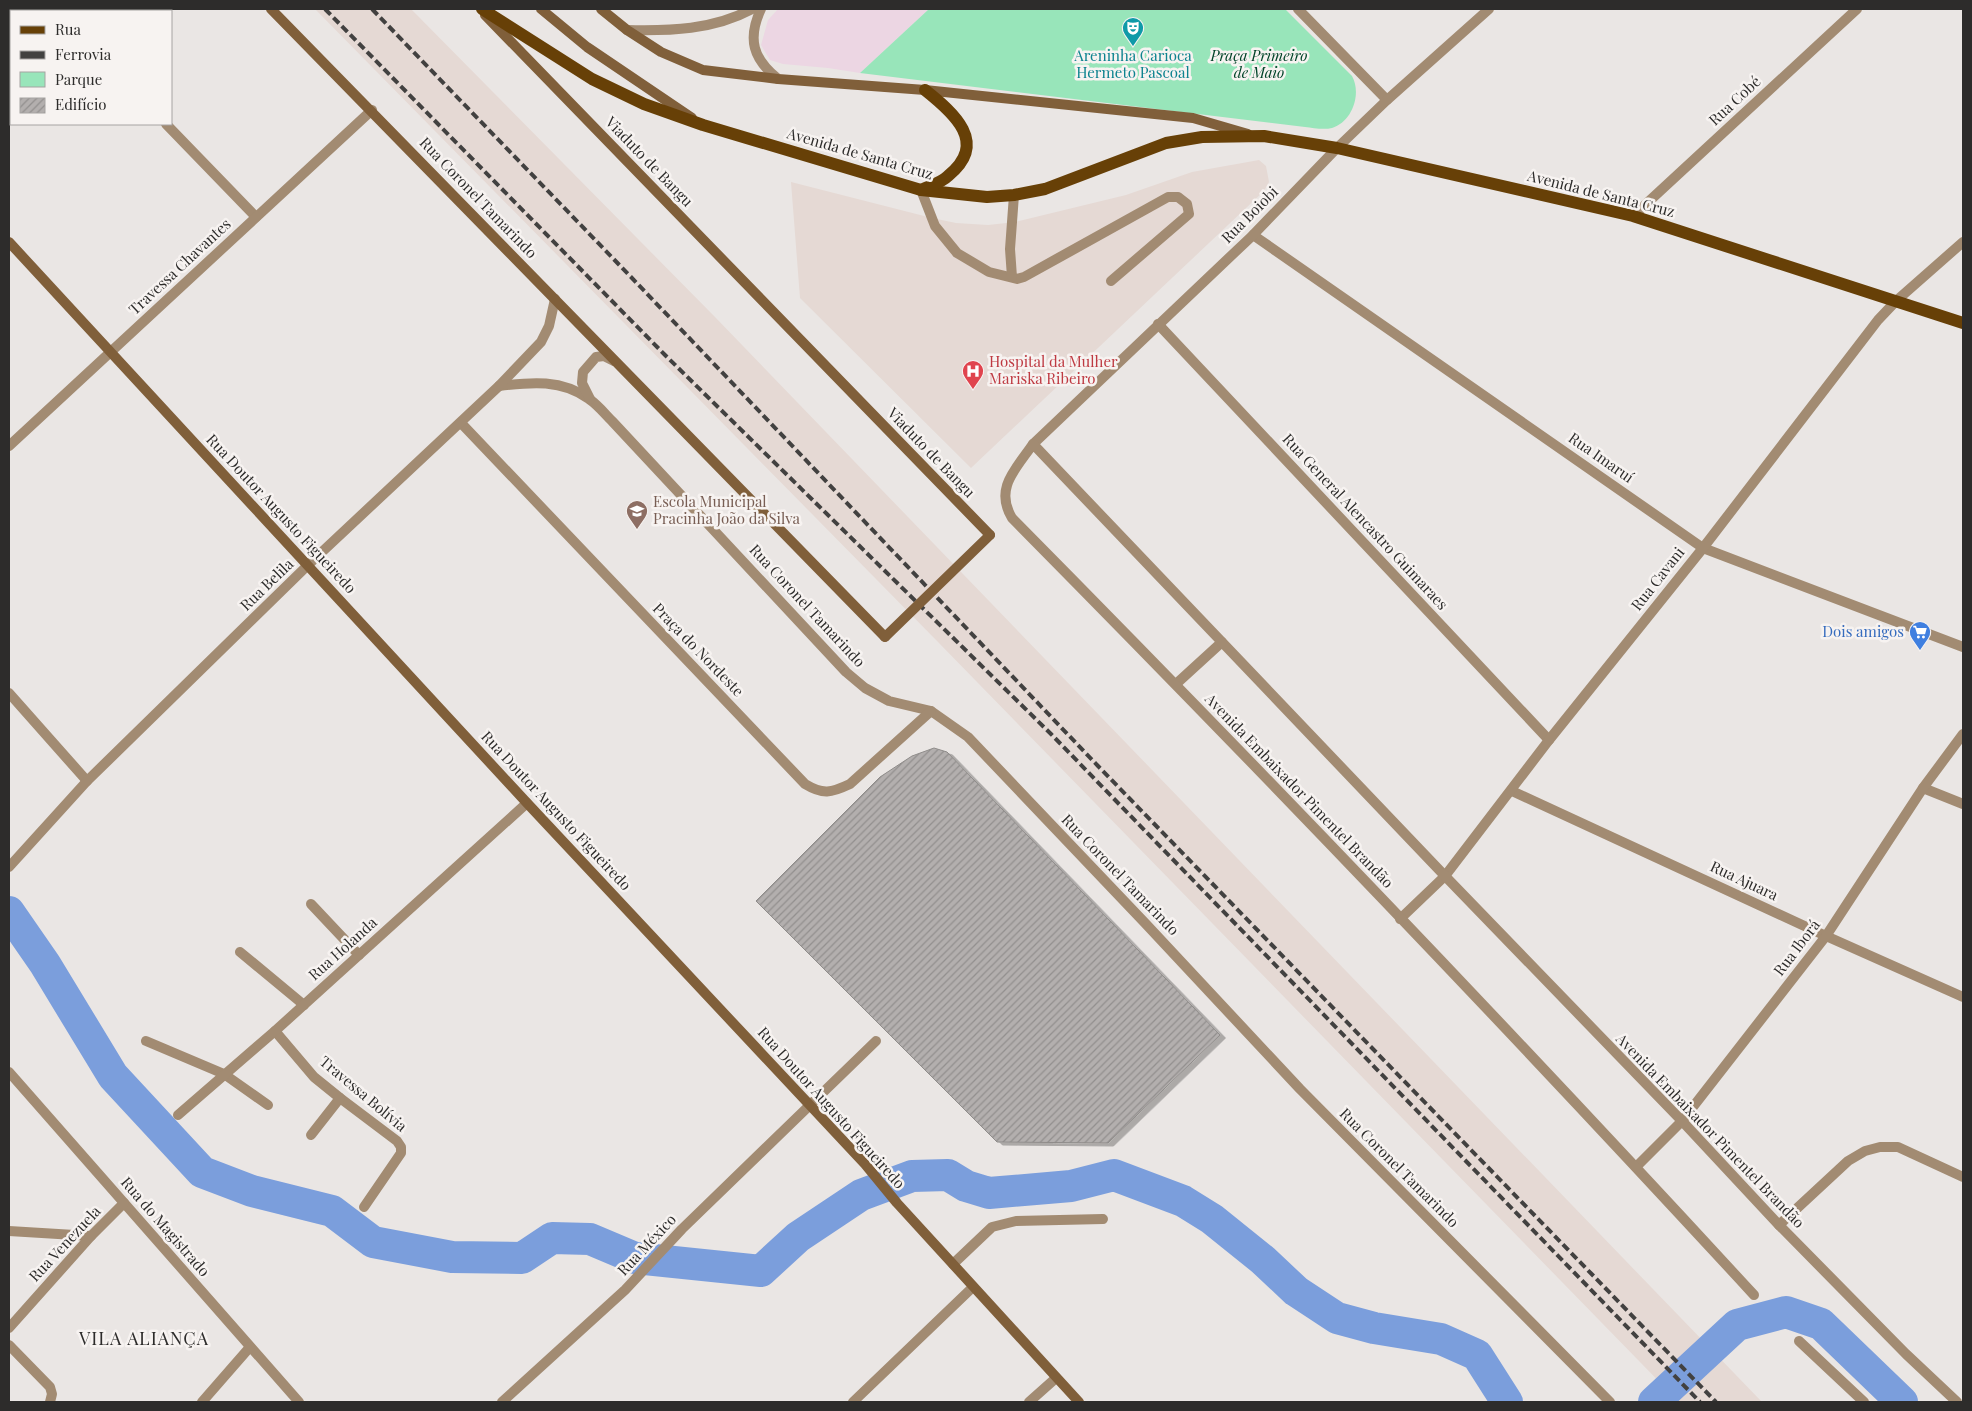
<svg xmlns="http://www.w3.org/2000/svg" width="1972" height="1411" viewBox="0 0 1972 1411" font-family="'Playfair Display',serif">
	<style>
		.education { fill: #ecd6e3 }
		.built { fill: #e5d9d4 }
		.green { fill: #98e5ba }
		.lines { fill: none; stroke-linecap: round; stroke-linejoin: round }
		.river { stroke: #7b9edc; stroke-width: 32 }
		.building { fill: url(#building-hatch); stroke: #8f8c8a; filter: url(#shadow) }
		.lane { stroke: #a28b72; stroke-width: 10 }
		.street { stroke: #a28b72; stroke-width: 10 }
		.secondary { stroke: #805f3a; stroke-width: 10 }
		.primary { stroke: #674007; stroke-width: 12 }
		.rail { stroke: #424140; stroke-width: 4; stroke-dasharray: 8 4; stroke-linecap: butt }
		.secondary-bridge { stroke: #805f3a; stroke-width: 10 }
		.labels { text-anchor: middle; stroke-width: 5; stroke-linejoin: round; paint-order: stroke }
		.culture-label { font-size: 15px; fill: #0d838f; stroke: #f7f3f1 }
		.park-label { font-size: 15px; font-style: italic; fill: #004328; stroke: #f7f3f1 }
		.street-label { font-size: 15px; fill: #2d2c2b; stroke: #f7f3f1 }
		.health-label { font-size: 15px; fill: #be3a42; stroke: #f7f3f1; text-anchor: start }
		.education-label { font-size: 15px; fill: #785e54; stroke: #f7f3f1; text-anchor: start }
		.shop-label { font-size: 15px; fill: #366cbe; stroke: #f7f3f1; text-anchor: end }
		.quarter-label { font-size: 18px; letter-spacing: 1px; fill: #2d2c2b; stroke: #f7f3f1 }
	</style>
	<defs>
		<pattern id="building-hatch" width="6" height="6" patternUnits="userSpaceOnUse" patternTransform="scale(1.25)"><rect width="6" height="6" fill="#b3afae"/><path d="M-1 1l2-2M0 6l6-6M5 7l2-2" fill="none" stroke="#928f8e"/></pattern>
		<filter id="shadow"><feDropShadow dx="5.5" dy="3" stdDeviation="0" flood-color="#0004"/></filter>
	</defs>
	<rect width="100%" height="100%" fill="#eae6e4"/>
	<!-- education -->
	<polygon class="education" points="778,9 929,9 860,73 828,68 783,64 770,60 761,45 768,20"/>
	<!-- built -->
	<g class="built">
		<polygon points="315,9 411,9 715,317 1762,1402 1679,1402 938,642"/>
		<polygon points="1259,160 1266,166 1269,182 1264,191 971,468 800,298 791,182 932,218 956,223 988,225 1015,222 1126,195 1192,172"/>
	</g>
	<!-- green -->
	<path class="green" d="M929,9H1285L1352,76C1362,94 1352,122 1332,128C1324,130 1313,128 1305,127L860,73Z"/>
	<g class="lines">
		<!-- river -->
		<g class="river">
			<polyline points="9,912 45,964 113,1076 202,1172 252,1191 332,1211 373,1242 452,1257 522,1258 552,1238 590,1239 635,1258 761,1271 798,1237 861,1195 912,1176 948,1175 966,1186 989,1193 1071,1186 1114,1175 1183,1201 1212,1219 1263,1260 1296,1291 1337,1318 1374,1328 1441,1339 1477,1355 1507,1402"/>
			<polyline points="1654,1402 1737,1325 1786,1312 1821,1324 1902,1402"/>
		</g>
	</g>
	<!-- building -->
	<polygon class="building" points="934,748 947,752 1220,1035 1108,1143 997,1142 756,901 880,777 912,756"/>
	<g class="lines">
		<!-- lane -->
		<g class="lane">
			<polyline points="921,190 935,226 957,253 989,272 1017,279 1024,277 1168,197 1178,197 1187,204 1189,214 1111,281"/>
			<polyline points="1012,277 1010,249 1014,195"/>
		</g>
		<!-- street -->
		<g class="street">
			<polyline points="55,9 57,11"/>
			<path d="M761,9C747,39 753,59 778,79"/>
			<polyline points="1298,9 1387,100"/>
			<path d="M627,30C670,31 713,30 752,9"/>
			<polyline points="166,124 256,217"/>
			<polyline points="1633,216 1857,9"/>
			<polyline points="1253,235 1703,548 1963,647"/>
			<polyline points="1158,324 1549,740"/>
			<path d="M499,386C531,382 562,379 589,399C598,405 605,414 612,421L846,672L865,688L889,701L931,711L968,737L1145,923L1300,1089L1610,1402"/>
			<polyline points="590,399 582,383 583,372 596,357 604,356 614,361"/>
			<path d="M461,423L805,784C823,795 831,793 850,784L931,711"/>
			<polyline points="1033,444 1253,235 1337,148 1387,100 1489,9"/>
			<polyline points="9,446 372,110"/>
			<polyline points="1176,684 1222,642"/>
			<polyline points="9,693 87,781"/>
			<polyline points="1923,788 1963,804"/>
			<polyline points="1512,791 1826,936 1963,997"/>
			<polyline points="9,867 87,781 308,565 499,386 541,342 549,326 555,299"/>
			<polyline points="311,904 359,955"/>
			<polyline points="1400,919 1445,876 1549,740 1703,548 1878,320 1896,301 1963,242"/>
			<polyline points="240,952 304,1005"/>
			<polyline points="275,1031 314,1077 340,1098 397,1141 401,1147 401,1153 364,1207"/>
			<polyline points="146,1041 224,1074 268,1105"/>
			<polyline points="9,1072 299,1402"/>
			<polyline points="178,1115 275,1031 527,803"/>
			<polyline points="311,1135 340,1098"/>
			<polyline points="1636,1167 1682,1121 1826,936 1923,788 1963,734"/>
			<polyline points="1779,1225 1848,1161 1865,1151 1880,1147 1898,1147 1963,1177"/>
			<polyline points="9,1231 91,1236"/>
			<polyline points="953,1264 992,1227 1016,1221 1103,1219"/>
			<path d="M1754,1295C1512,1032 1264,773 1012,518C994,488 1016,469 1033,444L1445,876L1682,1121L1779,1225L1906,1354L1957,1402"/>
			<polyline points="9,1328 91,1236 124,1203"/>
			<polyline points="1799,1341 1864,1402"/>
			<polyline points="9,1345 50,1387 52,1394 50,1402"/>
			<polyline points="202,1402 250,1347"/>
			<polyline points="502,1402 625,1290 682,1229 876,1041"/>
			<polyline points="853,1402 973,1287"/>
			<polyline points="1029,1402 1056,1378"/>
		</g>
		<!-- secondary -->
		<g class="secondary">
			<polyline points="271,9 885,637"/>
			<polyline points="541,9 587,47 692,118"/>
			<polyline points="601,9 627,30 661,52 703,70 778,79 925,90 1193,118 1248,134"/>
			<polyline points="485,15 990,535"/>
			<polyline points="9,242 527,803 865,1164 897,1203 1079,1402"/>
		</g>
		<!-- primary -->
		<g class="primary">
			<polyline points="482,9 592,79 644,104 703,125 921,190 987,197 1014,195 1045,189 1166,143 1202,137 1264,136 1337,148 1633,216 1963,323"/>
			<path d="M921,190C929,186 941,183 948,176C989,143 954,113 925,90"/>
		</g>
		<!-- rail -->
		<g class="rail">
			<polyline points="325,9 665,355 1051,734 1700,1402"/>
			<polyline points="372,9 631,277 1098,766 1716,1402"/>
		</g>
		<!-- secondary-bridge -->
		<polyline class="secondary-bridge" points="885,637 990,535"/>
	</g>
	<!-- icons -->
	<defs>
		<g id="theatre-pin" transform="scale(1.125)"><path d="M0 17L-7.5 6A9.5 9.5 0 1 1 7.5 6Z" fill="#0f9aa8" stroke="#f7f3f1"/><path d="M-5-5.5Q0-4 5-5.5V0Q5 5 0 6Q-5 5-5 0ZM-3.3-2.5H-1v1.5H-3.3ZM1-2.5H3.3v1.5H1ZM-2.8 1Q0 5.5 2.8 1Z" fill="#fff"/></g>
		<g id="hospital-pin" transform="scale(1.125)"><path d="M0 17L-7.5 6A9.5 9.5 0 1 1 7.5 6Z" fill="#e0444e" stroke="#f7f3f1"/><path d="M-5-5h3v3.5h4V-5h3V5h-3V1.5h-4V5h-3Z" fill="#fff"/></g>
		<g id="school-pin" transform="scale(1.125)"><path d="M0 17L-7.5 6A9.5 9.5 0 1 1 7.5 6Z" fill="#8d6e63" stroke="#f7f3f1"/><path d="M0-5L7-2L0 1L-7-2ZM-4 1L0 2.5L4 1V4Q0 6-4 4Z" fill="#fff"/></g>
		<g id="supermarket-pin" transform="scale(1.125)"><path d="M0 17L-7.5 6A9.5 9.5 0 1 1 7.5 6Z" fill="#3f7fe0" stroke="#f7f3f1"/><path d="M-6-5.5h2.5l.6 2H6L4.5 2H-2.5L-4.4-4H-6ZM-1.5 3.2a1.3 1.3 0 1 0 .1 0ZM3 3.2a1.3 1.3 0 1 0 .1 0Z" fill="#fff"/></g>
	</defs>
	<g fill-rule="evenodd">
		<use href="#theatre-pin" x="1133" y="28"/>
		<use href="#hospital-pin" x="973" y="371"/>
		<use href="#school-pin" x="637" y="511"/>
		<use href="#supermarket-pin" x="1920" y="632"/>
	</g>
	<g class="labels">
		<!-- culture labels -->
		<g class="culture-label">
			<text x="1133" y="61">Areninha Carioca<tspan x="1133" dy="17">Hermeto Pascoal</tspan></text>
		</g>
		<!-- park labels -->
		<g class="park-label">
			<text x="1259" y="61">Praça Primeiro<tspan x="1259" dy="17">de Maio</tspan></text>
		</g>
		<!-- street labels -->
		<g class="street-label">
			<text transform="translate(1735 101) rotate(-43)" y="5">Rua Cobé</text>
			<text transform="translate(860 154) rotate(16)" y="5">Avenida de Santa Cruz</text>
			<text transform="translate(649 162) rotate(46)" y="5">Viaduto de Bangu</text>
			<text transform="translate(1601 194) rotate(14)" y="5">Avenida de Santa Cruz</text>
			<text transform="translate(478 198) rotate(46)" y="5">Rua Coronel Tamarindo</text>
			<text transform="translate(1250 215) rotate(-45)" y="5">Rua Boiobi</text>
			<text transform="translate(180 267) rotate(-43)" y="5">Travessa Chavantes</text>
			<text transform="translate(931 453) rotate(46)" y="5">Viaduto de Bangu</text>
			<text transform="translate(1601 458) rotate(35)" y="5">Rua Imaruí</text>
			<text transform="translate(281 514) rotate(47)" y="5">Rua Doutor Augusto Figueiredo</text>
			<text transform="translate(1365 522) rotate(47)" y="5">Rua General Alencastro Guimaraes</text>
			<text transform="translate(1658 579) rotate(-52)" y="5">Rua Cavani</text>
			<text transform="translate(267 585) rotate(-44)" y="5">Rua Belila</text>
			<text transform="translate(807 606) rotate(47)" y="5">Rua Coronel Tamarindo</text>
			<text transform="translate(698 650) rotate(46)" y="5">Praça do Nordeste</text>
			<text transform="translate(1299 791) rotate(46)" y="5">Avenida Embaixador Pimentel Brandão</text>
			<text transform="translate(556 811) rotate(47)" y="5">Rua Doutor Augusto Figueiredo</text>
			<text transform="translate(1120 875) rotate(46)" y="5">Rua Coronel Tamarindo</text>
			<text transform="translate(1744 881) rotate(25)" y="5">Rua Ajuara</text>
			<text transform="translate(1797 948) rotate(-53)" y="5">Rua Iborá</text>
			<text transform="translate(343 949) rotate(-42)" y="5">Rua Holanda</text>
			<text transform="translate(363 1094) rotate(40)" y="5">Travessa Bolívia</text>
			<text transform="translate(831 1108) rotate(48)" y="5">Rua Doutor Augusto Figueiredo</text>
			<text transform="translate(1710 1131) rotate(46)" y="5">Avenida Embaixador Pimentel Brandão</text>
			<text transform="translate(1399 1168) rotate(45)" y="5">Rua Coronel Tamarindo</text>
			<text transform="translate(165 1227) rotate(49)" y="5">Rua do Magistrado</text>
			<text transform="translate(65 1244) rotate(-47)" y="5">Rua Venezuela</text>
			<text transform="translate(647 1245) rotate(-47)" y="5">Rua México</text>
		</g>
		<!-- health labels -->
		<g class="health-label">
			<text x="989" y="367">Hospital da Mulher<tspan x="989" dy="17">Mariska Ribeiro</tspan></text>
		</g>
		<!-- education labels -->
		<g class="education-label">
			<text x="653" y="507">Escola Municipal<tspan x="653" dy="17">Pracinha João da Silva</tspan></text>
		</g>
		<!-- shop labels -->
		<g class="shop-label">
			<text x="1904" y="637">Dois amigos</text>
		</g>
		<!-- quarter labels -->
		<g class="quarter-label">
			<text x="144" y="1345">VILA ALIANÇA</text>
		</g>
	</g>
	<!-- border -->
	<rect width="1972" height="1411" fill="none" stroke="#2d2c2b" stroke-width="20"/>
	<!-- legend -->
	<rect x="10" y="10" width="162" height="115" fill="#f7f3f1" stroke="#a6a3a2"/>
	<rect x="20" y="26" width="25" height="8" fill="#674007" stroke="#a6a3a2"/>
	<text x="55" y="35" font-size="15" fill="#2d2c2b">Rua</text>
	<rect x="20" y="51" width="25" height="8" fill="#424140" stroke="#a6a3a2"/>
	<text x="55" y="60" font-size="15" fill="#2d2c2b">Ferrovia</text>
	<rect x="20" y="72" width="25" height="15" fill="#98e5ba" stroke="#a6a3a2"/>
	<text x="55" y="85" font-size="15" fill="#2d2c2b">Parque</text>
	<rect x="20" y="98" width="25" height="15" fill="url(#building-hatch)" stroke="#a6a3a2"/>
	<text x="55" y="110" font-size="15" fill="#2d2c2b">Edifício</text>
</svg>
